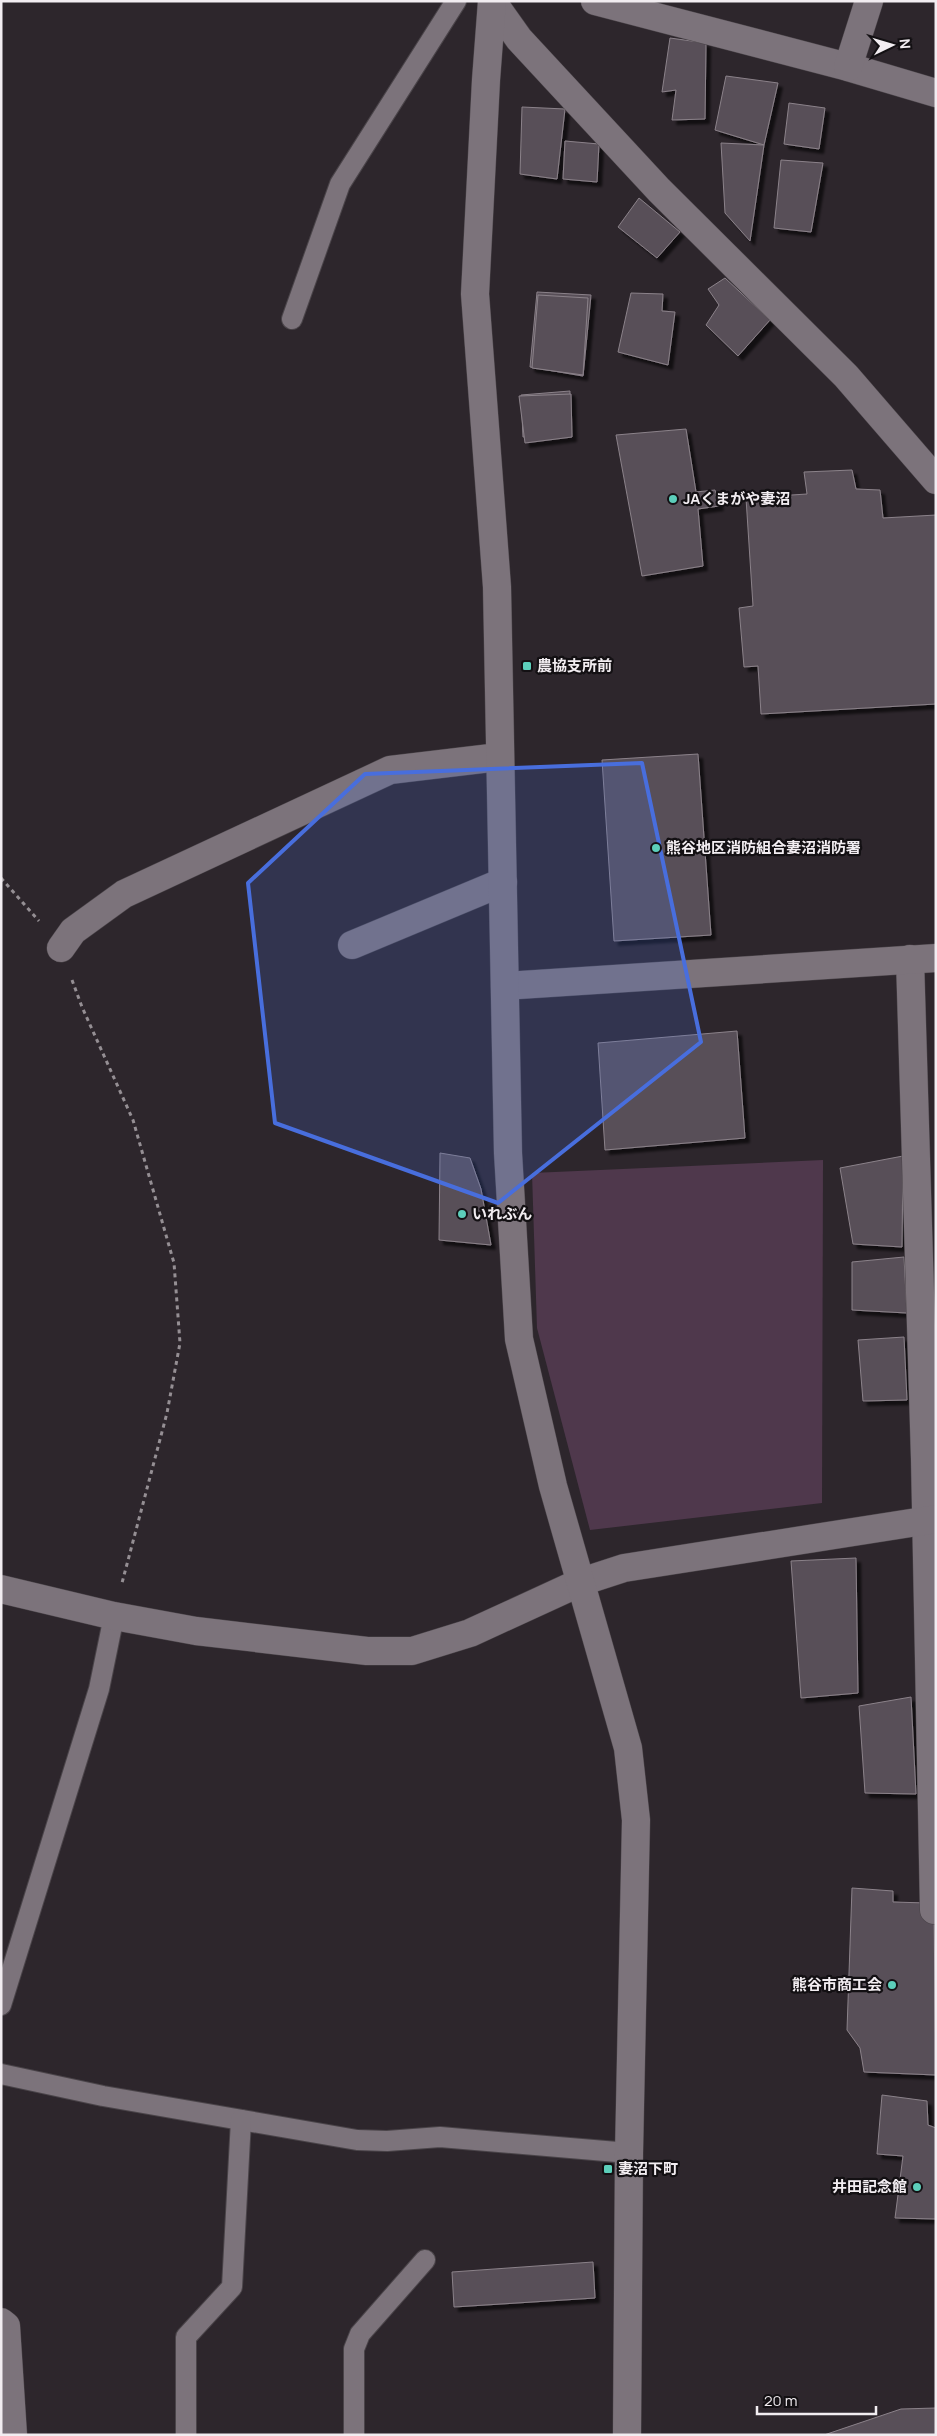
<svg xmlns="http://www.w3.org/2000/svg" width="937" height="2436" viewBox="0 0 937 2436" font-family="Manrope,'Noto Sans JP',sans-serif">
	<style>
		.green { fill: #4f384c }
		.building { fill: #595058; stroke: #8b828a; filter: url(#shadow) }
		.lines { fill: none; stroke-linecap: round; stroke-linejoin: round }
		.lane-casing { stroke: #4a4449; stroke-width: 22 }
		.street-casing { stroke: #4a4449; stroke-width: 29 }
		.secondary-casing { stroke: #4a4449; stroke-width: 29 }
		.path { stroke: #958f94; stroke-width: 3; stroke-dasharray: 4 4; stroke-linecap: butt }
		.lane { stroke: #7c737b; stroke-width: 20 }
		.street { stroke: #7c737b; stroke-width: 28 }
		.secondary { stroke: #7c737b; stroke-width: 28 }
		.marked { fill: #486edd; fill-opacity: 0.2; stroke: #486edd; stroke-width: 4; stroke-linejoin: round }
		.poi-dot { fill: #5cceba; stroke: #131013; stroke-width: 2 }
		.labels { text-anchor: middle; stroke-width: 4.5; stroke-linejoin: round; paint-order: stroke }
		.poi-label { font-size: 15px; font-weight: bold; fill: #f2edf1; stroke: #131013; text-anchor: start }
	</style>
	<defs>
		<filter id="shadow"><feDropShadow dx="4.5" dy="4.5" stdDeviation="1" flood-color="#0009"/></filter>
	</defs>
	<rect width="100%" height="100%" fill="#2d262c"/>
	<!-- green -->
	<polygon class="green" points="823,1160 822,1503 590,1530 537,1328 532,1173"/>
	<!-- building -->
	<g class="building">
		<polygon points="670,38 706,43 705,119 672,120 676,90 662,92"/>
		<polygon points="726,76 778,83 764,145 715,130"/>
		<polygon points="789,103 825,108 819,149 784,144"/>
		<polygon points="522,107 565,109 557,179 520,174"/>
		<polygon points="565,141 599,144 597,182 563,179"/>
		<polygon points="721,143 764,145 750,241 725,213"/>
		<polygon points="781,160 823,163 811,232 774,228"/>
		<polygon points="639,198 680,232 657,258 618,227"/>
		<polygon points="725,278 770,320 738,356 706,325 719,305 708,289"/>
		<polygon points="537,292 591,295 583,376 530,367"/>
		<polygon points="631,293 663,294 662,311 675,312 668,365 618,352"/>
		<polygon points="538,295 588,298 583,375 532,368"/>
		<polygon points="570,391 569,436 523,437 521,395"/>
		<polygon points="571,394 572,437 525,443 519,396"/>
		<polygon points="686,429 696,492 715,490 719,506 698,509 703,566 642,576 616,435"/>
		<polygon points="852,470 856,489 880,490 883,518 936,515 936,704 761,714 758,666 744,667 739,608 753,606 746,498 807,494 804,472"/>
		<polygon points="698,754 711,935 614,941 602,760"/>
		<polygon points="737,1031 745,1138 605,1150 598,1043"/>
		<polygon points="440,1153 470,1158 481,1189 491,1245 439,1240"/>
		<polygon points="903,1156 902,1247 853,1244 840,1168"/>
		<polygon points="904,1257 907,1313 852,1310 852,1262"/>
		<polygon points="904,1337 907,1400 863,1401 858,1340"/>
		<polygon points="856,1558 858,1693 801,1698 791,1561"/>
		<polygon points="911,1697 916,1794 865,1793 859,1706"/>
		<polygon points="852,1888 893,1891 893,1902 927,1903 934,1914 936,2075 864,2072 860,2048 847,2030"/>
		<polygon points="882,2095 927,2101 928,2125 936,2128 936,2219 895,2218 903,2156 877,2154"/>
		<polygon points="593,2262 595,2298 454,2307 452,2272"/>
		<polygon points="936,2408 936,2435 824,2435 901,2409"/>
	</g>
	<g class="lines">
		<!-- lane casing -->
		<g class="lane-casing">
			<g id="lane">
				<polyline points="292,319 340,184 456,1"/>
				<polyline points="1,2005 99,1689 114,1616"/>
				<polyline points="1,2074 103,2096 357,2140 387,2141 440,2137 629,2153"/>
				<polyline points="186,2435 186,2337 232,2287 241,2120"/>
				<polyline points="354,2435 354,2349 360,2334 425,2260"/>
			</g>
		</g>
		<!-- street casing -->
		<g class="street-casing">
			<g id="street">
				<polyline points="492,1 519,39 659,190 846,376 936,480"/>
				<polyline points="595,1 848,67 936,93"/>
				<polyline points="848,67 869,1"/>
				<polyline points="352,945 503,882"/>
				<polyline points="61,948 73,931 124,894 390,770 499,757"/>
				<polyline points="910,959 925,1459 934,1910 936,1909"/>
				<polyline points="505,986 936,958"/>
				<polyline points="1,1589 114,1616 196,1631 367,1651 412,1651 470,1633 581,1582 624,1568 936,1519"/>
				<polyline points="1,2322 6,2326 13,2435"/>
			</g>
		</g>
		<!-- secondary casing -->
		<g class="secondary-casing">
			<polyline id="secondary" points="492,1 486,80 475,294 497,587 508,1153 519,1339 553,1486 628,1748 636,1820 629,2153 627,2435"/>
		</g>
		<!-- path -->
		<g class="path">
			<polyline points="1,878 39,921"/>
			<polyline points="72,980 82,1007 133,1120 174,1263 180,1343 167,1413 122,1583"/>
		</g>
		<!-- lane -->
		<use href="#lane" class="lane"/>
		<!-- street -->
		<use href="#street" class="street"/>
		<!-- secondary -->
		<use href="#secondary" class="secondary"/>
	</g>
	<!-- marked area -->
	<path class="marked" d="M642,763L701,1042L498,1203L275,1123L248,883L365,774Z"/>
	<!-- markers -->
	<g class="poi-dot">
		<circle cx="673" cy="499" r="5"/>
		<rect x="522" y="661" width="10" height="10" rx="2.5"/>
		<circle cx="656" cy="848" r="5"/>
		<circle cx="462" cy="1214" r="5"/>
		<circle cx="892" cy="1985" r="5"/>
		<rect x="603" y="2164" width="10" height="10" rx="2.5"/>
		<circle cx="917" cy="2187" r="5"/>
	</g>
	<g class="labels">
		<!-- poi labels -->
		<g class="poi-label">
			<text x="683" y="504">JAくまがや妻沼</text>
			<text x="537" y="671">農協支所前</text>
			<text x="666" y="853">熊谷地区消防組合妻沼消防署</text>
			<text x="472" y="1219">いれぶん</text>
			<text x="882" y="1990" text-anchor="end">熊谷市商工会</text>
			<text x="618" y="2174">妻沼下町</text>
			<text x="907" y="2192" text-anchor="end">井田記念館</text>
		</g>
	</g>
	<!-- border -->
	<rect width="937" height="2436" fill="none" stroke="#f2edf1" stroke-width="5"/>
	<!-- north arrow -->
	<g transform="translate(892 45) rotate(85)" stroke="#131013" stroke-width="4" paint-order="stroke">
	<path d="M0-4L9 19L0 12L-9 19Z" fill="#f2edf1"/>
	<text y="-8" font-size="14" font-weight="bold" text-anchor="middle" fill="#f2edf1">N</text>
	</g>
	<!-- scale -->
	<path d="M757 2406v8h119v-8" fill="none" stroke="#f2edf1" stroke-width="2.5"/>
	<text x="764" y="2406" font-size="15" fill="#f2edf1" stroke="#131013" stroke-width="4" paint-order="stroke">20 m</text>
</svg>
